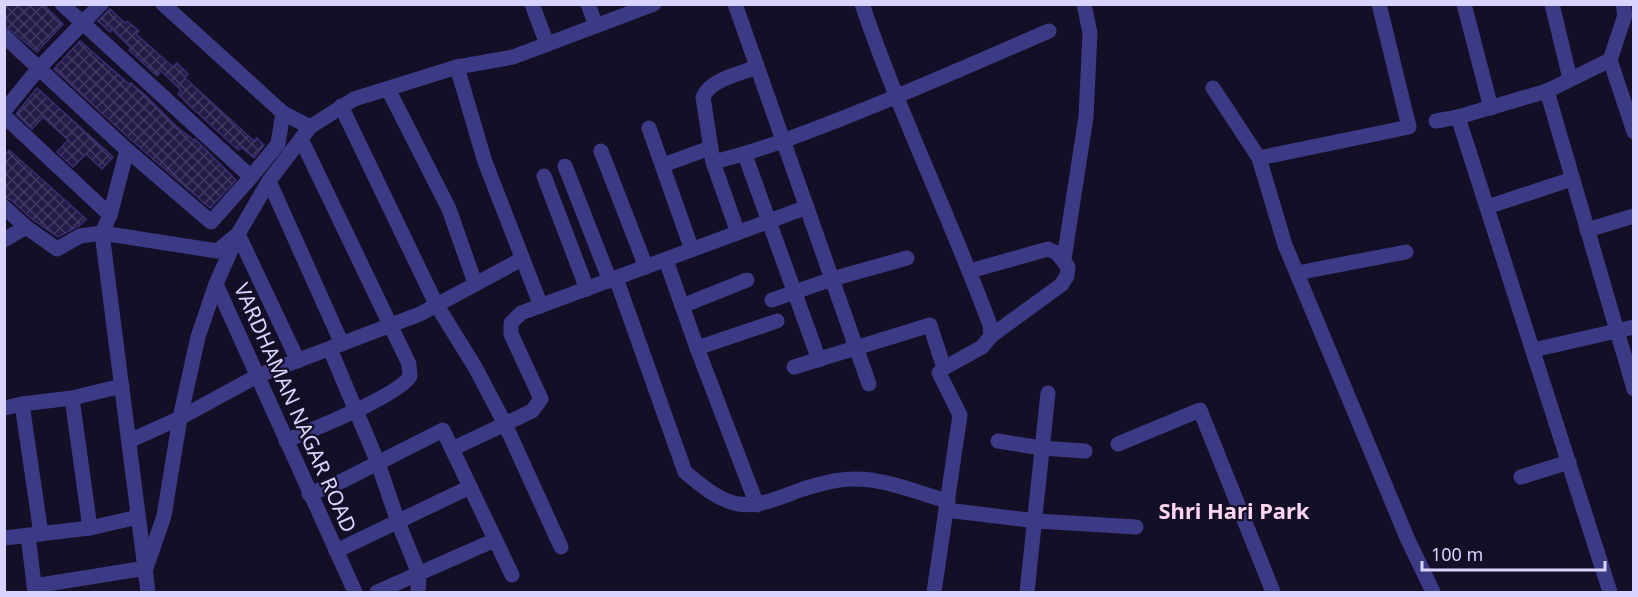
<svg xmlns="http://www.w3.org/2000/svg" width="1638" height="597" viewBox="0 0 1638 597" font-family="'Noto Sans',sans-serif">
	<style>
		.building { fill: url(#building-cross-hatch); stroke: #3b2d73; stroke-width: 1.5 }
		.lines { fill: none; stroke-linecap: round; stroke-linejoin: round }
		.minor { stroke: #3d3a85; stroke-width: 15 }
		.labels { text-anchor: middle; stroke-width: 4.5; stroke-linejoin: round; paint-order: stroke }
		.street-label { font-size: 21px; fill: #d9d4ff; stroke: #130f26 }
		.neighbourhood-label { font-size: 22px; font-weight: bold; fill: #ffd6f0; stroke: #130f26 }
	</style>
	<defs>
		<pattern id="building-cross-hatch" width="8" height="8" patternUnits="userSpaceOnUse" patternTransform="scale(1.5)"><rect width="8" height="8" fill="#241b47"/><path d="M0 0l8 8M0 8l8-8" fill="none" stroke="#433b63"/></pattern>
	</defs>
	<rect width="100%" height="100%" fill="#130f26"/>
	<!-- building -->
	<g class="building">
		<polygon points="4,4 43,4 63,24 37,52 4,25"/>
		<polygon points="110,9 125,23 127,21 139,31 136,34 173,67 177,63 188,74 185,78 254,141 257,138 264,145 254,158 241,147 238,150 189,105 178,94 181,90 161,71 157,76 129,50 131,48 112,29 110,32 98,21"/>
		<polygon points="80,41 129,84 131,83 147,97 177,127 194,140 195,139 236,180 210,208 130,139 54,69"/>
		<polygon points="37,88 113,157 102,169 86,154 73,167 57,152 68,140 43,117 32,129 16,114"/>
		<polygon points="9,150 86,219 79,226 58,237 32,219 11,200 4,197 4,156"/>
	</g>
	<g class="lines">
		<!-- minor -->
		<g class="minor">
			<polyline points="62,4 251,177"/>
			<polyline points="163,4 283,113 310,127"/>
			<polyline points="532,4 547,44"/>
			<polyline points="588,4 596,26"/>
			<polyline points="735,4 869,384"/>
			<path d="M862,4C899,113 950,217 990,325L991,336L982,347L944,368"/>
			<polyline points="1464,4 1491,108"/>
			<polyline points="1552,4 1570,79"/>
			<polyline points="1623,4 1625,15 1610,60 1634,132"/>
			<polyline points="4,36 127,150 211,222 251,177 278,144 283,113"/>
			<polyline points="457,67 485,162 541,306"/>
			<polyline points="1213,88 1259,158 1285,245 1408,540 1433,592"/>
			<polyline points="388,89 449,209 475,283"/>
			<polyline points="1547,91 1634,389"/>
			<polyline points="341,106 436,304 475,367 505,424 452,449"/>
			<polyline points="4,111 39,68 101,4"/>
			<polyline points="4,116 110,215"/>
			<polyline points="1458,117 1610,592"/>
			<polyline points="1436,121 1458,117 1547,91 1610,60"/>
			<polyline points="649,128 692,250"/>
			<polyline points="127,150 110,215 102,233 148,592"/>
			<polyline points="601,151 646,267"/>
			<polyline points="745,155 819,360"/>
			<polyline points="1259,158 1409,127 1379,4"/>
			<path d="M713,162C756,152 797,136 838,120C910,92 979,61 1049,31"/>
			<polyline points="663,165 710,148"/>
			<polyline points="565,166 610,281"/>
			<polyline points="544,176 587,289"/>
			<polyline points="269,181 342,344"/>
			<polyline points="4,207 26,227 57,249 80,236 102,233 217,251 238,234 298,361"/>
			<polyline points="1487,207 1572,179"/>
			<polyline points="1587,230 1634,216"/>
			<path d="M738,233L713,162L703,97C711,79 740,74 757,67"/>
			<polyline points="4,240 26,227"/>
			<polyline points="1064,259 1086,117 1090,33 1084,4"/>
			<polyline points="666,260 697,348 757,505"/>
			<polyline points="970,271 1048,249 1057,253 1068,267 1067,276 1061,285 991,336"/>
			<polyline points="1297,273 1406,252"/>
			<path d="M616,278L685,472C696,481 706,490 719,497C750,514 774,499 803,489C819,484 836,479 853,479C884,478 918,493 948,501"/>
			<polyline points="772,300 832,279 907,258"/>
			<polyline points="682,306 747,280"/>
			<polyline points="697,348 777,321"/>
			<polyline points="330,349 378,463 398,522 419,574 418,592"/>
			<polyline points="1533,350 1634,327"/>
			<polyline points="794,367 930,325 944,368 939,373 960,415 934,592"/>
			<polyline points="72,398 90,528"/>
			<polyline points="22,404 41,534"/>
			<polyline points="4,408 22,404 72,398 122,386"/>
			<polyline points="129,441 180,418 257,376 420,314 522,259"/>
			<path d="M286,441C310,430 399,396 410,376L409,364L301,139"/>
			<polyline points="998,441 1041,448 1085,451"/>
			<polyline points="1118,444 1200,410 1273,592"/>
			<polyline points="1521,477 1569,462"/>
			<polyline points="309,494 342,481 443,430 512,575"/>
			<polyline points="946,510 1037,521 1136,527"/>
			<polyline points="28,536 35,592"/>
			<polyline points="4,538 90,528 138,517"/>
			<polyline points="561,547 505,424 532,411 541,399 511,334 511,323 521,313 807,207"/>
			<polyline points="336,551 470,487"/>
			<polyline points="34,586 146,568 164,516 180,418 198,337 216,284"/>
			<polyline points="355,592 216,284 238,234 269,181 310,127 354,99 457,67 513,57 654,4"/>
			<polyline points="377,592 495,540"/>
			<polyline points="1027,592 1048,393"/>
		</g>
	</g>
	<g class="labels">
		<!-- street labels -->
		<g class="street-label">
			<text transform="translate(295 408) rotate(66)" y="7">VARDHAMAN NAGAR ROAD</text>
		</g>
		<!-- neighbourhood labels -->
		<g class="neighbourhood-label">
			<text x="1234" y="519">Shri Hari Park</text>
		</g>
	</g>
	<!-- border -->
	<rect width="1638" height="597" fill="none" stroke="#d9d4ff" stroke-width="12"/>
	<!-- scale -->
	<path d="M1422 561v9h183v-9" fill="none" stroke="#d9d4ff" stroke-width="3"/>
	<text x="1431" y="561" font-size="18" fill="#d9d4ff" stroke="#130f26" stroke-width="4.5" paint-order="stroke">100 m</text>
</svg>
